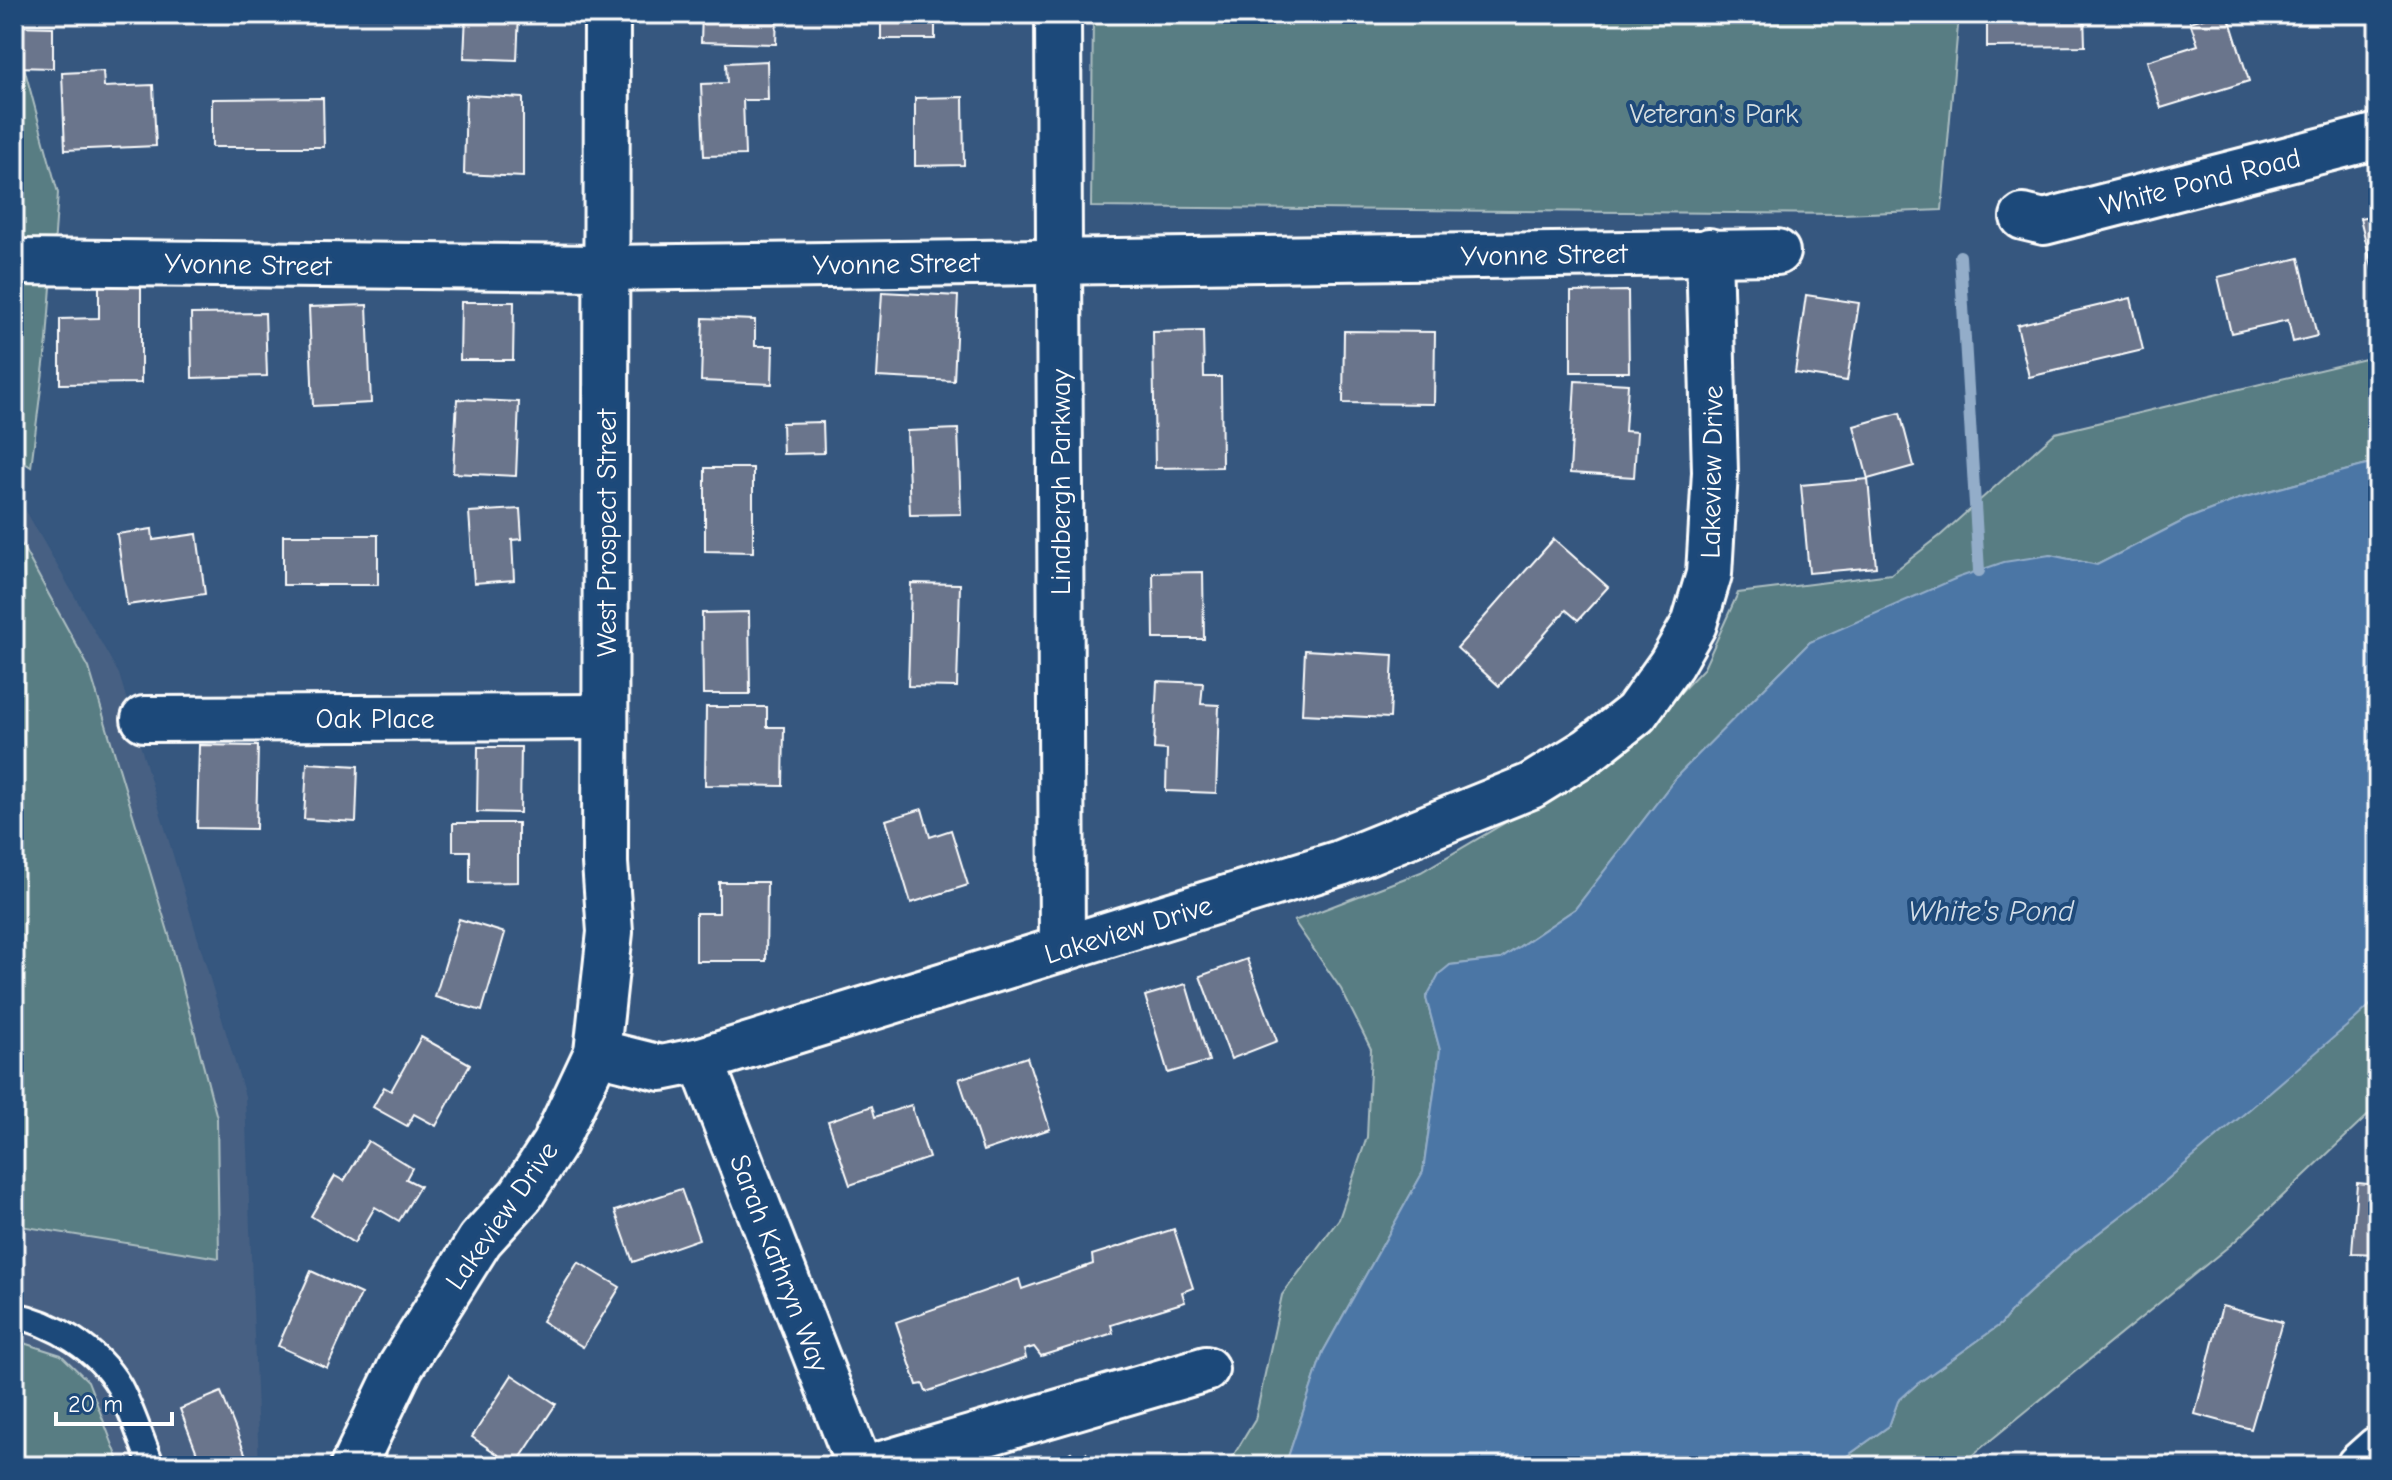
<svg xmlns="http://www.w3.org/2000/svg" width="2392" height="1480" viewBox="0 0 2392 1480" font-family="'Comic Neue',sans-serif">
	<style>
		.built { fill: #466083 }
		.green { fill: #587d83; stroke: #acbec1; stroke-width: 2 }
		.water { fill: #4b76a5; stroke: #93adc9; stroke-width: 2 }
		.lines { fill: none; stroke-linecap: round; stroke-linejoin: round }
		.stream { stroke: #93adc9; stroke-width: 12 }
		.building { fill: #6b748c; stroke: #fff; stroke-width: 2 }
		.service-casing { stroke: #fff; stroke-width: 30 }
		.minor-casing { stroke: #fff; stroke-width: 50 }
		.service { stroke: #1f4a7a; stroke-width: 24 }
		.minor { stroke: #1f4a7a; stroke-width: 44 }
		.labels { text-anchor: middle; stroke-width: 8; stroke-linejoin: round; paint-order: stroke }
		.park-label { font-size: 28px; fill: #d5dee0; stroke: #1f4a7a }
		.street-label { font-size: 28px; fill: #fff; stroke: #1f4a7a }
		.water-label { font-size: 30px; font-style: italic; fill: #d2dde8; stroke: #1f4a7a }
	</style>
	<rect width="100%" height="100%" fill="#36577f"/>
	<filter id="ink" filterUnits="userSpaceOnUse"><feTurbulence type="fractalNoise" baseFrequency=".0125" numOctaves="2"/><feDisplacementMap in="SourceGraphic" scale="16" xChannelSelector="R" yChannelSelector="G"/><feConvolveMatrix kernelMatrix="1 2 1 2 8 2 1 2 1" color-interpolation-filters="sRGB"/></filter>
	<g filter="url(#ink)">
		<!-- built -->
		<polygon class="built" points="14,490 119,674 245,1096 259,1466 14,1466"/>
		<!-- green -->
		<g class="green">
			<polygon points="1093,14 1959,14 1942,210 1843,214 1091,207"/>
			<polygon points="14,30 58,193 47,340 31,467 14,456"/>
			<polygon points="2378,356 2378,462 2239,499 2187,519 2097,565 2050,555 1810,642 1679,774 1575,909 1501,959 1450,965 1426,998 1440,1050 1423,1172 1323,1352 1285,1466 1227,1466 1255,1420 1282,1295 1339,1219 1367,1137 1371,1049 1341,989 1294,921 1421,872 1542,801 1650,724 1704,668 1738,593 1891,574 1941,535 2055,433"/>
			<polygon points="14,531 89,668 170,938 217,1118 219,1258 14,1225"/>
			<polygon points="2378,998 2378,1106 2234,1242 1959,1466 1833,1466 1889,1426 1898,1401 1917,1384 2001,1324 2018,1303 2075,1251 2156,1189"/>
			<polygon points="14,1340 61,1355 88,1381 121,1466 14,1466"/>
		</g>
		<!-- water -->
		<polygon class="water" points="2378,462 2378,998 2354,1020 2156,1189 2075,1251 2018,1303 2001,1324 1917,1384 1898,1401 1889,1426 1833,1466 1285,1466 1323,1352 1423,1172 1440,1050 1426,998 1439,974 1450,965 1501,959 1575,909 1679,774 1810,642 1957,578 2004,562 2050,555 2097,565 2187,519 2239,499"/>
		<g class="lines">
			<!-- stream -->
			<polyline class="stream" points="1960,256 1979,571"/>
		</g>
		<!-- building -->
		<g class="building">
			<polygon points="466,14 519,14 517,60 464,58"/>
			<polygon points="702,14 777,14 776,44 701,42"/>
			<rect x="881" y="14" width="54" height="25"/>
			<polygon points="1987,14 2084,14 2085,46 1987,47"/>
			<polygon points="2216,14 2228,14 2249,81 2161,108 2147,61 2198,45 2190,22"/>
			<polygon points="14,26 53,27 53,68 14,67"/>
			<polygon points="767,61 768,100 743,100 745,155 704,156 701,84 727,83 726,63"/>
			<polygon points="103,71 104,87 153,85 156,146 65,150 62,73"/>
			<polygon points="466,95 523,98 523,177 464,174"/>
			<polygon points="963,97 964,165 915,166 915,98"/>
			<polygon points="323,98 324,147 212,147 212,99"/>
			<polygon points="2378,214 2378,282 2376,283 2360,218"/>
			<polygon points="2299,258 2317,336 2293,342 2288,320 2231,333 2218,277"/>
			<polygon points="99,281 141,281 141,383 60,384 60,319 99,318"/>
			<polygon points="1628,291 1629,372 1571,372 1571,292"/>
			<polygon points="882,292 958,296 954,381 877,377"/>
			<polygon points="1806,295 1859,303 1847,381 1795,373"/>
			<polygon points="2131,298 2143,350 2029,377 2017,325"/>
			<polygon points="461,302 514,302 513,360 460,360"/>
			<polygon points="367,305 371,403 313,406 309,307"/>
			<polygon points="265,313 267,376 192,378 191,314"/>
			<polygon points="703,318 755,320 755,346 773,346 772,384 701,381"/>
			<polygon points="1203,331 1204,377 1221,377 1222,467 1155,468 1153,332"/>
			<polygon points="1344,331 1435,332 1434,404 1343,403"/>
			<polygon points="1575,381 1628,384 1625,431 1637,432 1634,477 1570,473"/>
			<polygon points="457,399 519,402 516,476 453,473"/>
			<polygon points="1900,413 1914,466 1868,479 1854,426"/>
			<polygon points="823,422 824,453 783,454 782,423"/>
			<polygon points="958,429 961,514 910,515 907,431"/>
			<polygon points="705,468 753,468 753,552 705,551"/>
			<polygon points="1868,479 1876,567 1809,573 1801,485"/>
			<polygon points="520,509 522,539 512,540 514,580 474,583 469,512"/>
			<polygon points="152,529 153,540 197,534 205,594 127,605 117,534"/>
			<rect x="283" y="535" width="95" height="50"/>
			<polygon points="1554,539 1608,587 1578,620 1566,610 1499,686 1457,648"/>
			<polygon points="1203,572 1204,639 1154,639 1153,573"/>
			<polygon points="911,583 960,584 957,687 908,686"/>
			<polygon points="749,612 750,694 703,694 702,613"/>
			<polygon points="1305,650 1393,655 1390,718 1302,714"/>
			<polygon points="1157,681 1203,683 1201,704 1219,705 1216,793 1166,791 1167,750 1154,749"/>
			<polygon points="706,707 767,707 767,727 784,727 783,786 705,785"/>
			<polygon points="199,745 258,746 256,829 197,828"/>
			<polygon points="478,747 521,747 520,813 477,812"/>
			<polygon points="307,763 358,766 356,822 304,819"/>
			<polygon points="922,809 930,837 951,830 968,885 911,903 886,820"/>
			<polygon points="453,823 518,823 518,882 470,883 470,851 453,851"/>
			<polygon points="719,882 767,882 766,961 696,961 696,913 719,913"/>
			<polygon points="459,919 505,933 482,1011 435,997"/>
			<polygon points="1247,959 1277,1041 1231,1059 1200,976"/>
			<polygon points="1186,984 1209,1061 1168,1073 1145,996"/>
			<polygon points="421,1037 470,1064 436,1126 414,1114 407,1126 373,1107 384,1087 391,1091"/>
			<polygon points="1027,1057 1050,1129 983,1151 959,1079"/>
			<polygon points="911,1105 929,1158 850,1185 828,1121 872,1106 875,1117"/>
			<polygon points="368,1141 412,1168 406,1179 420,1186 399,1221 375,1207 354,1243 311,1216 335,1176 344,1181"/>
			<polygon points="2357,1183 2378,1185 2378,1254 2352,1253"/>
			<polygon points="681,1189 699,1239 633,1262 615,1211"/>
			<polygon points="1174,1229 1193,1288 1182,1292 1185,1302 1111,1325 1113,1333 1041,1356 1034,1347 1024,1350 1026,1358 926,1392 923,1384 917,1385 896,1322 1019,1279 1022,1289 1093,1264 1092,1255"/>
			<polygon points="578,1262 620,1287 583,1347 542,1321"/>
			<polygon points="311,1271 361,1294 327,1368 278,1346"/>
			<polygon points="2222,1306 2282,1322 2251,1429 2195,1414"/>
			<polygon points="512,1375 556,1404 515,1466 472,1437"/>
			<polygon points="221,1392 248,1461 235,1466 202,1466 180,1409"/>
			<polygon points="1071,1452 1077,1460 1086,1453 1096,1466 1052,1466"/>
		</g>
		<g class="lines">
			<!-- service casing -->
			<g class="service-casing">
				<path id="service" d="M14,1315C54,1323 98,1350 119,1386C132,1410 141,1440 152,1466"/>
			</g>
			<!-- minor casing -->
			<g class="minor-casing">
				<g id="minor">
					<polyline points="1058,14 1062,949"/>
					<polyline points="2023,217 2044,222 2378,136"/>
					<polyline points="14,262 606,268 1777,252"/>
					<polyline points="144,719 605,717"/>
					<polyline points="597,1052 610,932 605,863 607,14"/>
					<polyline points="701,1060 859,1466"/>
					<polyline points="353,1466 401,1366 480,1240 521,1195 554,1144 597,1052 661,1068 701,1060 1340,863 1531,786 1589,750 1636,713 1671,664 1694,624 1709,574 1715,472 1709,251"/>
					<polyline points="875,1466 1206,1369"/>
					<polyline points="2359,1466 2378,1449"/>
				</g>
			</g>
			<!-- service -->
			<use href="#service" class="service"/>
			<!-- minor -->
			<use href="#minor" class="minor"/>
		</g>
	</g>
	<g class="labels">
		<!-- park labels -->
		<g class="park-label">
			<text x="1714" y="123">Veteran's Park</text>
		</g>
		<!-- street labels -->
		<g class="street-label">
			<text transform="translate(2200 181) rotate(-14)" y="10">White Pond Road</text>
			<text transform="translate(1544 254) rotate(-1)" y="10">Yvonne Street</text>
			<text transform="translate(896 263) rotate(-1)" y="10">Yvonne Street</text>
			<text transform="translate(248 264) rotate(1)" y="10">Yvonne Street</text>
			<text transform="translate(1711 472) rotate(-89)" y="10">Lakeview Drive</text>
			<text transform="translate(1060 482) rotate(-90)" y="10">Lindbergh Parkway</text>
			<text transform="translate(606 533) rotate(-90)" y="10">West Prospect Street</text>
			<text x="375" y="728">Oak Place</text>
			<text transform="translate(1128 929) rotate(-17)" y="10">Lakeview Drive</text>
			<text transform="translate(501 1215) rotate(-55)" y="10">Lakeview Drive</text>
			<text transform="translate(780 1263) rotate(69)" y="10">Sarah Kathryn Way</text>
		</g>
		<!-- water labels -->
		<g class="water-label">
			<text x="1991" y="921">White's Pond</text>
		</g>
	</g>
	<!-- margin -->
	<rect width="2392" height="1480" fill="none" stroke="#1f4a7a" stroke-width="48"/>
	<rect x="24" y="24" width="2344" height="1432" fill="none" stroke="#fff" stroke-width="3" filter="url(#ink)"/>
	<!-- scale -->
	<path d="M56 1412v12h116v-12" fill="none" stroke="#ffffff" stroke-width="4"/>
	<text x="68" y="1412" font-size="24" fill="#ffffff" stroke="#1f4a7a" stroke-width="6" paint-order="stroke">20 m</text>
</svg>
